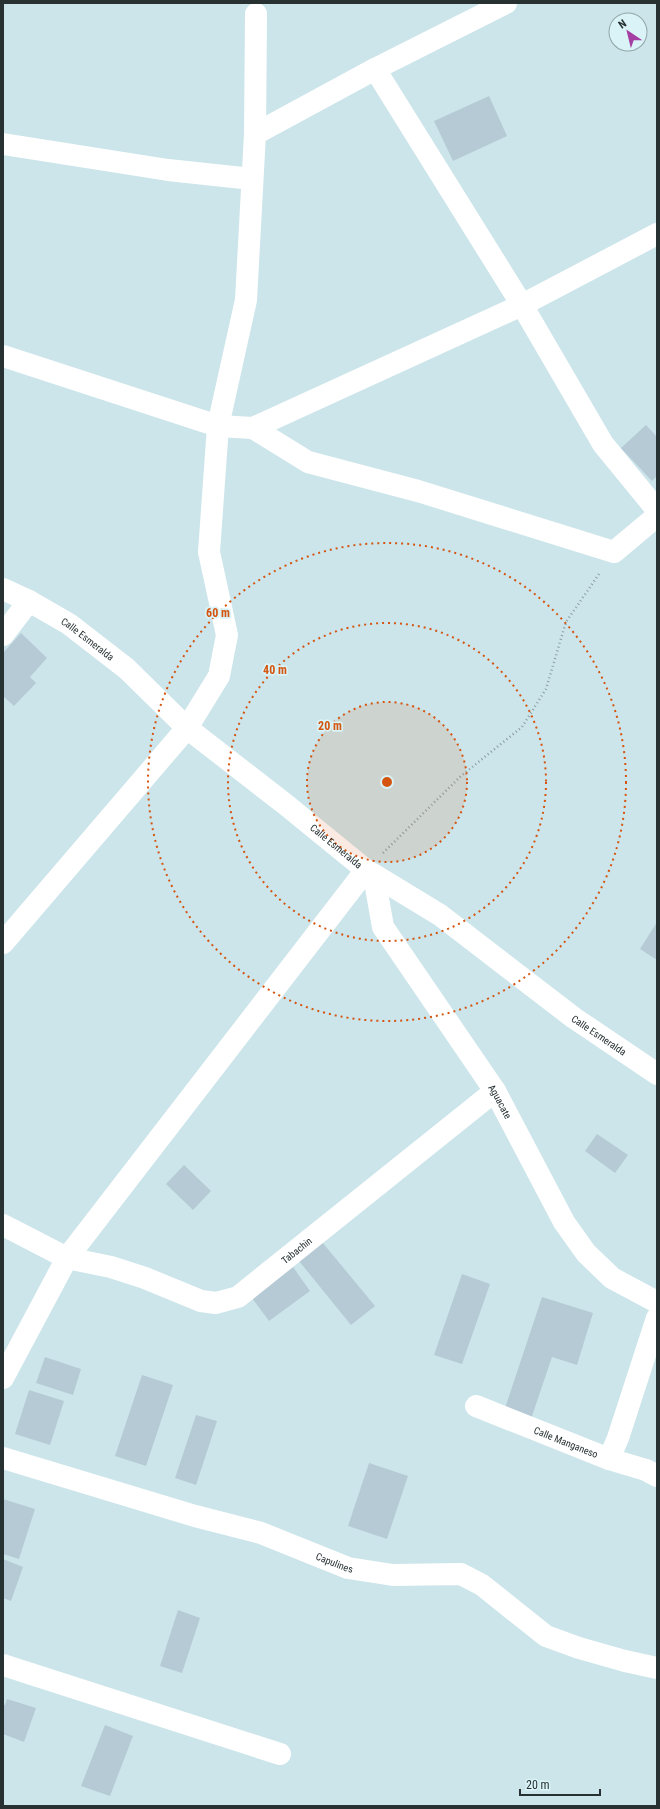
<svg xmlns="http://www.w3.org/2000/svg" width="660" height="1809" viewBox="0 0 660 1809" font-family="'Roboto Condensed',sans-serif">
	<style>
		.building { fill: #b6cad6 }
		.lines { fill: none; stroke-linecap: round; stroke-linejoin: round }
		.path { stroke: #8b9fa2; stroke-width: 2.5; stroke-dasharray: 1 3; stroke-linecap: butt }
		.minor { stroke: #fff; stroke-width: 22 }
		.ring { fill: none; stroke: #d55510; stroke-width: 2; stroke-dasharray: 2 4 }
		.labels { text-anchor: middle; stroke-width: 3.5; stroke-linejoin: round; paint-order: stroke }
		.street-label { font-size: 10px; fill: #273132; stroke: #d9f3f7 }
		.centre { fill: #d55510; stroke: #d9f3f7; stroke-width: 2 }
		.ring-label { font-size: 12px; text-anchor: middle; font-weight: bold; fill: #d55510; stroke: #d9f3f7; stroke-width: 3.5; stroke-linejoin: round; paint-order: stroke }
	</style>
	<rect width="100%" height="100%" fill="#cce5ea"/>
	<!-- building -->
	<g class="building">
		<polygon points="489,96 507,136 453,161 434,121"/>
		<polygon points="646,425 657,437 657,476 652,481 621,448"/>
		<polygon points="21,633 47,658 30,677 36,683 14,706 3,696 3,653"/>
		<polygon points="657,922 657,960 640,949"/>
		<polygon points="597,1134 628,1155 615,1173 585,1151"/>
		<polygon points="184,1165 211,1191 193,1210 166,1184"/>
		<polygon points="322,1242 375,1306 351,1325 299,1261"/>
		<polygon points="293,1267 310,1291 269,1321 252,1298"/>
		<polygon points="462,1274 490,1284 462,1364 434,1355"/>
		<polygon points="542,1297 593,1313 577,1365 552,1357 530,1422 503,1414"/>
		<polygon points="45,1357 81,1369 73,1395 36,1383"/>
		<polygon points="142,1375 173,1385 146,1466 115,1456"/>
		<polygon points="29,1390 64,1401 50,1445 15,1434"/>
		<polygon points="196,1415 217,1421 196,1485 175,1478"/>
		<polygon points="369,1463 408,1476 387,1539 348,1526"/>
		<polygon points="3,1499 35,1509 19,1559 3,1554"/>
		<polygon points="3,1559 23,1567 11,1601 3,1598"/>
		<polygon points="178,1610 200,1618 182,1673 160,1666"/>
		<polygon points="7,1699 36,1708 24,1742 3,1734 3,1705 5,1705"/>
		<polygon points="105,1725 133,1736 110,1796 81,1786"/>
	</g>
	<g class="lines">
		<!-- path -->
		<polyline class="path" points="383,853 461,776 522,727 546,689 566,622 599,574"/>
		<!-- minor -->
		<g class="minor">
			<polyline points="375,69 522,305 603,444 657,510"/>
			<polyline points="255,134 375,69 506,3"/>
			<polyline points="3,144 168,170 252,179"/>
			<polyline points="3,356 218,426 253,428 522,305 657,234"/>
			<polyline points="253,428 308,462 418,491 614,552 657,516"/>
			<polyline points="3,589 29,601 3,635"/>
			<path id="s1" d="M29,601L69,624L127,669L187,728L285,804L366,870L440,915L574,1018L657,1074"/>
			<path id="s2" d="M374,876L383,927L495,1091L564,1222L586,1253L612,1278L657,1302"/>
			<polyline points="3,943 187,728 219,676 227,635 209,552 218,426 246,300 255,134 256,14"/>
			<path id="s3" d="M3,1225L67,1258L111,1267L145,1278L201,1301L216,1303L238,1297L495,1091"/>
			<polyline points="3,1378 67,1258 366,870"/>
			<path id="s4" d="M476,1406L609,1459L646,1470L657,1476"/>
			<path id="s5" d="M3,1458L195,1516L261,1533L348,1568L393,1575L461,1574L482,1585L546,1636L579,1648L625,1661L657,1668"/>
			<polyline points="609,1459 618,1438 657,1318"/>
			<polyline points="3,1665 280,1754"/>
		</g>
	</g>
	<!-- distance rings -->
	<circle cx="387" cy="782" r="80" fill="#d55510" fill-opacity=".12"/>
	<g class="ring">
		<circle cx="387" cy="782" r="80"/>
		<circle cx="387" cy="782" r="159"/>
		<circle cx="387" cy="782" r="239"/>
	</g>
	<g class="labels">
		<!-- street labels -->
		<g class="street-label">
			<text dy="4" stroke="none"><textPath href="#s1" startOffset="70">Calle Esmeralda</textPath></text>
			<text dy="4" stroke="none"><textPath href="#s1" startOffset="394">Calle Esmeralda</textPath></text>
			<text dy="4" stroke="none"><textPath href="#s1" startOffset="718">Calle Esmeralda</textPath></text>
			<text dy="4" stroke="none"><textPath href="#s2" startOffset="262">Aguacate</textPath></text>
			<text dy="4" stroke="none"><textPath href="#s3" startOffset="326">Tabachin</textPath></text>
			<text dy="4" stroke="none"><textPath href="#s4" startOffset="97">Calle Manganeso</textPath></text>
			<text dy="4" stroke="none"><textPath href="#s5" startOffset="348">Capulines</textPath></text>
		</g>
	</g>
	<circle cx="387" cy="782" r="6" class="centre"/>
	<g class="ring-label">
		<text x="218" y="617">60 m</text>
		<text x="275" y="674">40 m</text>
		<text x="330" y="730">20 m</text>
	</g>
	<!-- border -->
	<rect width="660" height="1809" fill="none" stroke="#273132" stroke-width="8"/>
	<!-- north arrow -->
	<g transform="translate(628 32) rotate(325)"><circle r="19" fill="#d9f3f7" stroke="#92a5a8"/>
	<path d="M0-3L7 15L0 10L-7 15Z" fill="#a43ea2"/>
	<text y="-6" font-size="11" font-weight="bold" text-anchor="middle" fill="#273132">N</text>
	</g>
	<!-- scale -->
	<path d="M520 1789v6h80v-6" fill="none" stroke="#273132" stroke-width="2"/>
	<text x="526" y="1789" font-size="12" fill="#273132" stroke="#d9f3f7" stroke-width="3" paint-order="stroke">20 m</text>
</svg>
